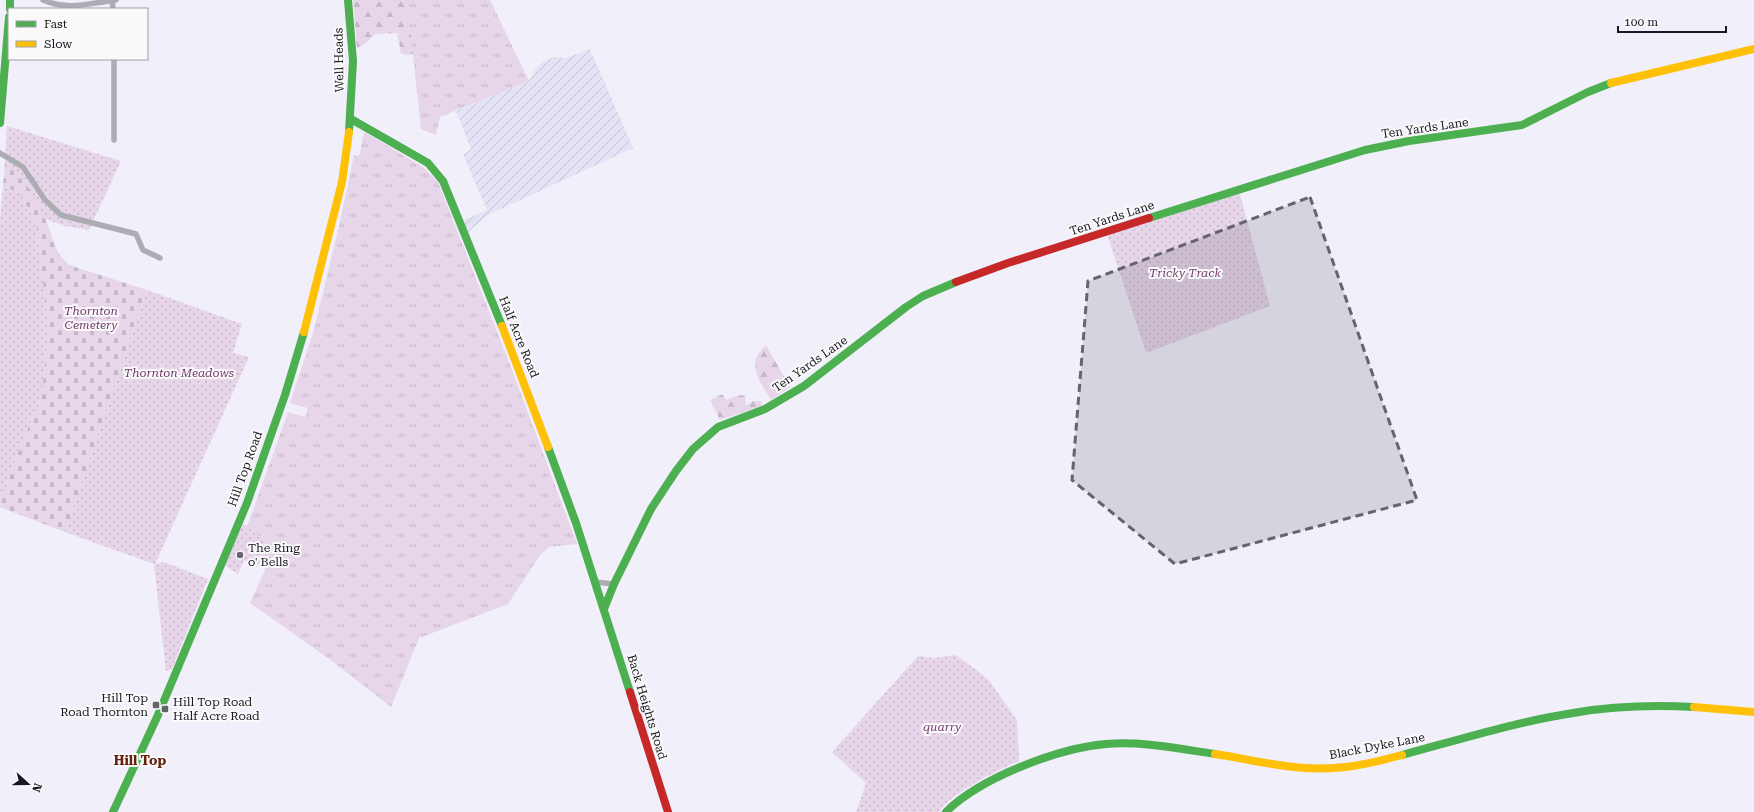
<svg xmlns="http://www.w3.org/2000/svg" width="1754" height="812" viewBox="0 0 1754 812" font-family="'Roboto Serif',serif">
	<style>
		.industrial { fill: url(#industrial-furrows) }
		.grass { fill: url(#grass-tufts) }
		.forest { fill: url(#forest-firs) }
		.cemetery { fill: url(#cemetery-stones) }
		.park { fill: url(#park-dots) }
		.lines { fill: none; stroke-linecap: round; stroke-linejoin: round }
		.street { stroke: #abadb3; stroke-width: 5.5 }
		.fast { stroke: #4caf50; stroke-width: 8 }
		.slow { stroke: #ffc107; stroke-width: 8 }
		.jam { stroke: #c62828; stroke-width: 8 }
		.marked { fill: #64636e; fill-opacity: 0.2; stroke: #64636e; stroke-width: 3; stroke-dasharray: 8 5; stroke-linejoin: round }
		.poi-dot { fill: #64636e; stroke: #fafafa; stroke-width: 1.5 }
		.labels { text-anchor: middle; stroke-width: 4; stroke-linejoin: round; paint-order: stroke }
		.street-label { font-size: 12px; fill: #181722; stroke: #fafafa }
		.park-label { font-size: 12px; font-style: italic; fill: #743b6d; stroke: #fafafa }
		.poi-label { font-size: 12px; fill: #181722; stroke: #fafafa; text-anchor: start }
		.neighbourhood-label { font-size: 13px; font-weight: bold; fill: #63210e; stroke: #fafafa }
	</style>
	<defs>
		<pattern id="industrial-furrows" width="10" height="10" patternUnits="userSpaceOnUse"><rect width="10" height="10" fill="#e4e3f5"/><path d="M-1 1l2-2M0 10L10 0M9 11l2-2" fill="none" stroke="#c3c2d2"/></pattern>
		<pattern id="grass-tufts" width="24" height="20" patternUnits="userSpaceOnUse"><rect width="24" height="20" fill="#e7d5e9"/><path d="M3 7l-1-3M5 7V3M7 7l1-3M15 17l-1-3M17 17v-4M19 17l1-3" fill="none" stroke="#c5b6c8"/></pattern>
		<pattern id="forest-firs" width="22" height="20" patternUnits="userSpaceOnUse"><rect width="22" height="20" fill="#e7d5e9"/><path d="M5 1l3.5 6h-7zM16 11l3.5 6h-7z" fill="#c5b6c8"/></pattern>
		<pattern id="cemetery-stones" width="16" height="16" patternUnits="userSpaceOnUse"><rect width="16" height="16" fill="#e7d5e9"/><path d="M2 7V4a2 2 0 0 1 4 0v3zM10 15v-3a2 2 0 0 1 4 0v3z" fill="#c5b6c8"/></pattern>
		<pattern id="park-dots" width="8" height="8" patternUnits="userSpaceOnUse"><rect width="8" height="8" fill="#e7d5e9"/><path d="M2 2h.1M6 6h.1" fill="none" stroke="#c5b6c8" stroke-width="1.8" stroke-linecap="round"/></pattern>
	</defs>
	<rect width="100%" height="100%" fill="#f0effa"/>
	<!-- industrial -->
	<polygon class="industrial" points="590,49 633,148 488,215 467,233 462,221 487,210 463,155 471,149 456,111 529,81 535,70 543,62 554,57 566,58"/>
	<!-- grass -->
	<g class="grass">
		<polygon points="407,0 490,0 529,81 440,117 436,135 421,129"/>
		<polygon points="364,132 423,167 438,182 509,362 577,544 549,547 540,555 508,604 419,638 391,707 332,661 250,603 275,548 247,527 288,412 305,417 308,408 290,403 313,333 341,218 354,155 357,156 360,153"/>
	</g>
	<!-- forest -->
	<g class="forest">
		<polygon points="353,0 407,0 413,54 405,55 401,53 397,33 375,34 366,43 357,48"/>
		<path d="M766,345L790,387L771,400C764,388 752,373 756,358C758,353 763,349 766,345Z"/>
		<polygon points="723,394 726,400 739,395 745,396 746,406 753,401 761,401 762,406 720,420 710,400"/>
	</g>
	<!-- cemetery -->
	<polygon class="cemetery" points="5,163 22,177 41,207 58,253 69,265 147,290 65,532 0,507 0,498 42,393 48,327 36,223 20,194 3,186"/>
	<!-- park -->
	<g class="park">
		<path d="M7,126L121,161L89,230L66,226L45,219C36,196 24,180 5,163Z"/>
		<polygon points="3,186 20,194 36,223 48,327 42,393 0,498 0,222"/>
		<polygon points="1239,191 1270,306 1146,353 1107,234"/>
		<polygon points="147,290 242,324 233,353 249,357 155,564 164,562 208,579 172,669 166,671 154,564 65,532"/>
		<polygon points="243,524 276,548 268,570 244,560 238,574 224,565"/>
		<path d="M956,655L988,679L1017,720L1019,761C994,772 955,791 938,812H856L866,783L832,752L918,656L934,658Z"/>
	</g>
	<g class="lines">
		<!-- street -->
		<g class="street">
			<path d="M43,0C68,11 90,3 116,0"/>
			<polyline points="112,0 113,9"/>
			<polyline points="114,59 114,140"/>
			<polyline points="0,153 23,167 45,200 61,215 136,234 143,250 160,258"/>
			<polyline points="595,582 614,584"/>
		</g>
		<!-- fast -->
		<g class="fast">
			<polyline points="10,0 10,9"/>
			<polyline points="348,0 353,61 349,132"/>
			<polyline points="351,119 428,163 443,181 502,326"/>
			<polyline points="0,123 9,17"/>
			<polyline points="1149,218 1365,150 1409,141 1522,125 1588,92 1611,83"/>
			<polyline points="548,447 576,523 630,692"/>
			<polyline points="604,609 614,584 651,509 676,471 693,449 718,427 765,409 804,386 906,307 923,296 956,282"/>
			<path d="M1402,755C1458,740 1515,722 1573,713C1613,706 1654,705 1694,707"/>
			<polyline points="113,812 158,715 247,503 285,395 304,332"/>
			<path d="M946,812C980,778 1058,748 1106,744C1142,741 1180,749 1215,754"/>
		</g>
		<!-- slow -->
		<g class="slow">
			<polyline points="1611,83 1754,49"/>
			<polyline points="502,326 548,447"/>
			<polyline points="304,332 342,182 349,132"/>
			<polyline points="1694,707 1754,712"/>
			<path d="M1215,754C1254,760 1294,771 1333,768C1356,767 1379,761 1402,755"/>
		</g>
		<!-- jam -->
		<g class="jam">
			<polyline points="956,282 1008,263 1149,218"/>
			<polyline points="630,692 668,812"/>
		</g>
	</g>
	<!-- marked area -->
	<path class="marked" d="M1310,197L1417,500L1175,564L1072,480L1088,281Z"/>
	<!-- markers -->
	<g class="poi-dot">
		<circle cx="240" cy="555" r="4"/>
		<rect x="152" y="701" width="8" height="8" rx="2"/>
		<rect x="161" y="705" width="8" height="8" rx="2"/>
	</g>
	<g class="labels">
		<!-- street labels -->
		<g class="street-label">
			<text transform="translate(339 60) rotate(-91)" y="4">Well Heads</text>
			<text transform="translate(1425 128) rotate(-8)" y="4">Ten Yards Lane</text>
			<text transform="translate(1112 218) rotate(-18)" y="4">Ten Yards Lane</text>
			<text transform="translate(519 337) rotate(68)" y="4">Half Acre Road</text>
			<text transform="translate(810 364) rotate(-35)" y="4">Ten Yards Lane</text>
			<text transform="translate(245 469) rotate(-70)" y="4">Hill Top Road</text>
			<text transform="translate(647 707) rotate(73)" y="4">Back Heights Road</text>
			<text transform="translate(1377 746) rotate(-11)" y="4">Black Dyke Lane</text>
		</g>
		<!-- park labels -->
		<g class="park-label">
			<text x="1185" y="277">Tricky Track</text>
			<text x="91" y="315">Thornton<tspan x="91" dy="14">Cemetery</tspan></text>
			<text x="179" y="377">Thornton Meadows</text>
			<text x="942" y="731">quarry</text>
		</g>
		<!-- poi labels -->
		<g class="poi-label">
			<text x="248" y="552">The Ring<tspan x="248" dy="14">o' Bells</tspan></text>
			<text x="148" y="702" text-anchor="end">Hill Top<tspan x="148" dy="14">Road Thornton</tspan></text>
			<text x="173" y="706">Hill Top Road<tspan x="173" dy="14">Half Acre Road</tspan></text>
		</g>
		<!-- neighbourhood labels -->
		<g class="neighbourhood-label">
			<text x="140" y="765">Hill Top</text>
		</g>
	</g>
	<!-- legend -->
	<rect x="8" y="8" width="140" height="52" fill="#fafafa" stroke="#a09fa4"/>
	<rect x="16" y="21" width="20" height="6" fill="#4caf50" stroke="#a09fa4"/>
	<text x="44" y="28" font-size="12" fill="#181722">Fast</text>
	<rect x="16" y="41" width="20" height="6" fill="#ffc107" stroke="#a09fa4"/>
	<text x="44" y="48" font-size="12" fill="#181722">Slow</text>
	<!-- north arrow -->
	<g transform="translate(28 784) rotate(111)" stroke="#fafafa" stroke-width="3" paint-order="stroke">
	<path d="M0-3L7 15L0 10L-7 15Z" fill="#181722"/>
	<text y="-6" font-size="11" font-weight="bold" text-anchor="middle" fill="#181722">N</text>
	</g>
	<!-- scale -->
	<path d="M1618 26v6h108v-6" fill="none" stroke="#181722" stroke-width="2"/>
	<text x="1624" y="26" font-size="12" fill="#181722" stroke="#fafafa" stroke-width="3" paint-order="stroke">100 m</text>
</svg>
